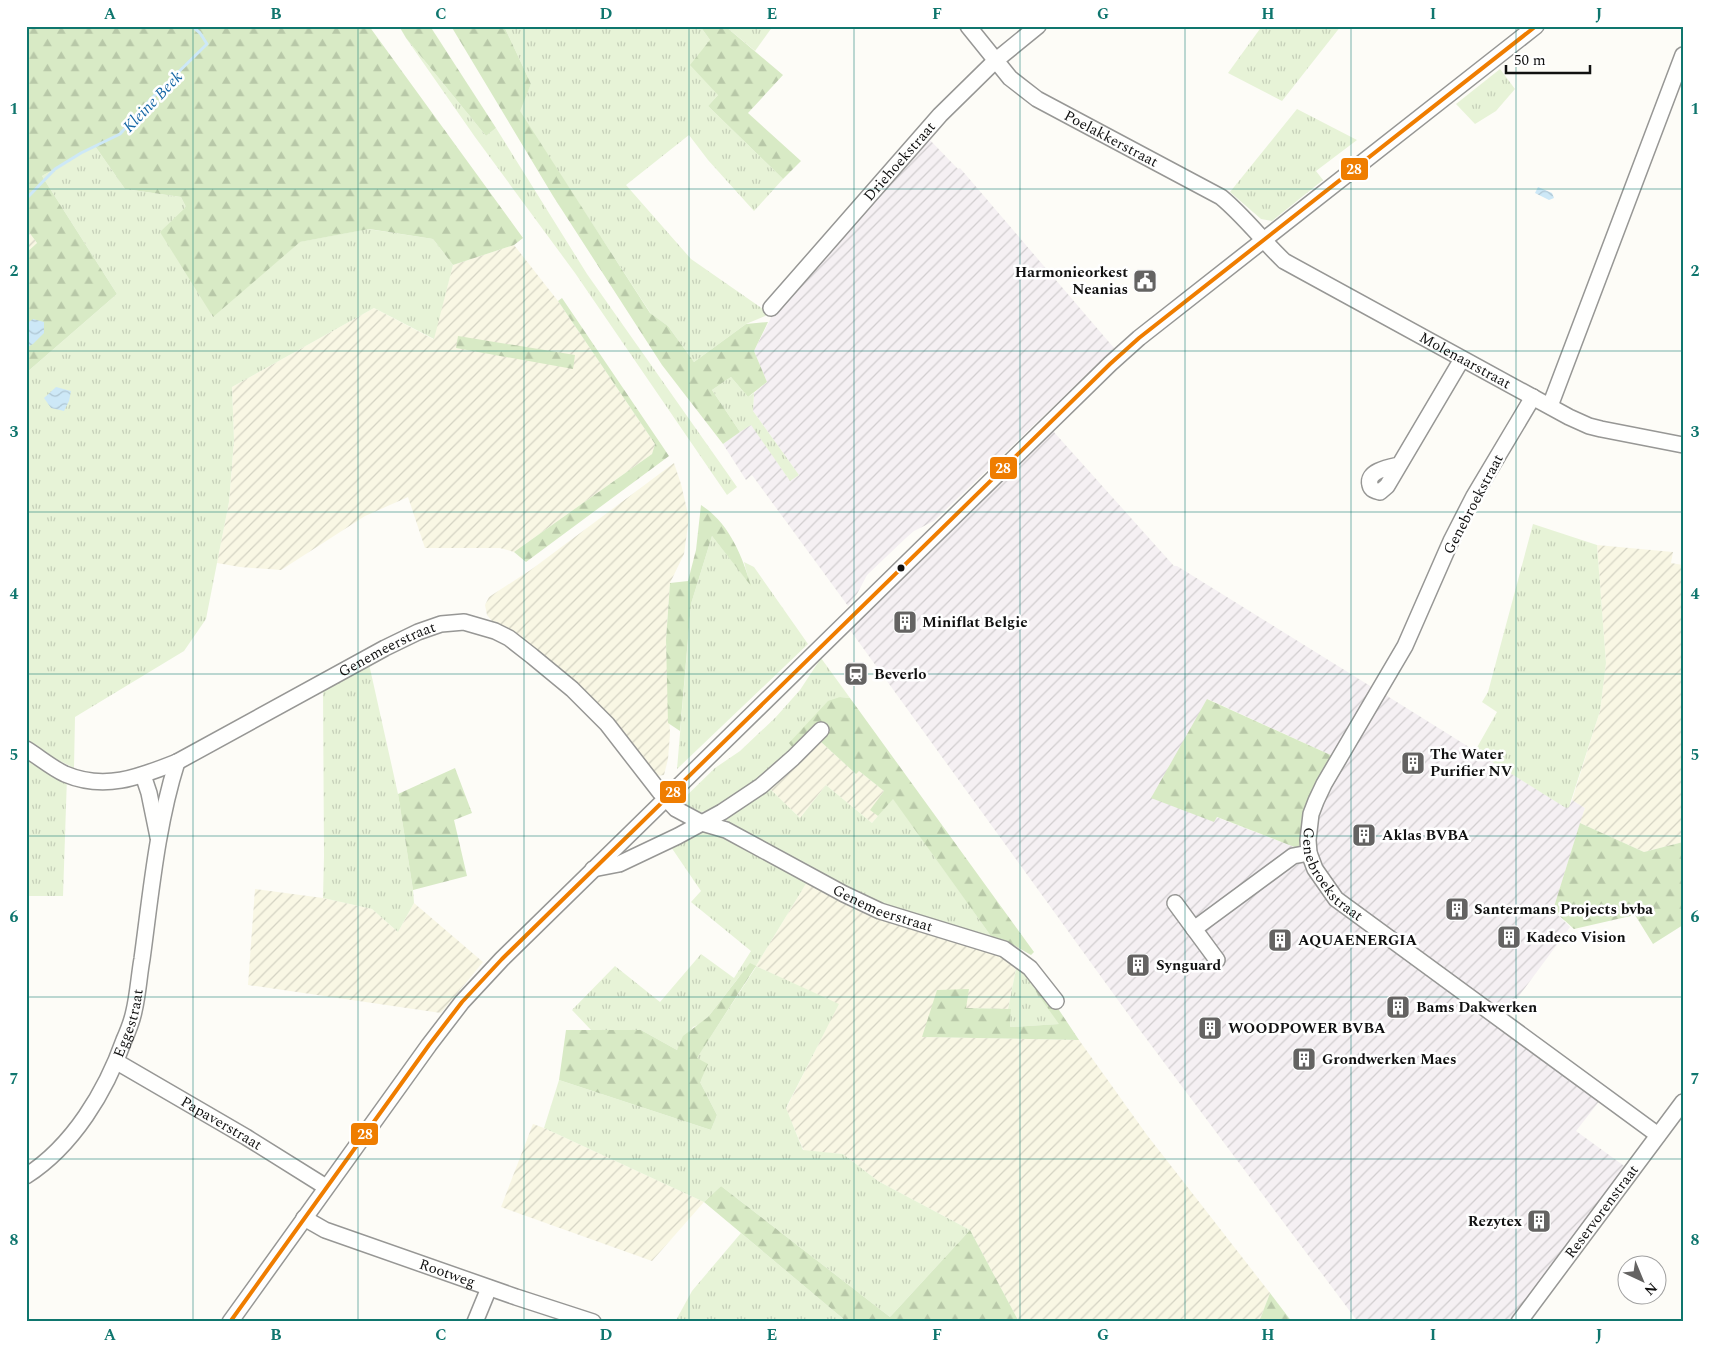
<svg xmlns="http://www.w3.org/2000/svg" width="1709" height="1348" viewBox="0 0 1709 1348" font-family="Spectral,serif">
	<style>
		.industrial { fill: url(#industrial-furrows) }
		.farmland { fill: url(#farmland-furrows) }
		.grass { fill: url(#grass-tufts) }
		.forest { fill: url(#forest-firs) }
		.water { fill: url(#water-waves) }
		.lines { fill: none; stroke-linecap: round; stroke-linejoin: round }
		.stream { stroke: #cde8f7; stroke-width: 3 }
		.minor-casing { stroke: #979795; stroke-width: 18 }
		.minor { stroke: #fffffe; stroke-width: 15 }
		.bus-1-casing { stroke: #fff; stroke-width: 8 }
		.bus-1 { stroke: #ef7d00; stroke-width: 4 }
		.grid { fill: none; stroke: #0f766e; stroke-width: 1; stroke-opacity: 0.55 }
		.bus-dot { fill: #111; stroke: #fff; stroke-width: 2 }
		.labels { text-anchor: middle; stroke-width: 5; stroke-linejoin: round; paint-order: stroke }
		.street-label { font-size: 15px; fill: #111; stroke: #fff }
		.poi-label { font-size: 15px; font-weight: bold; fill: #111; stroke: #fff; text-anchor: start }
		.water-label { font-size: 16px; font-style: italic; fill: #1768a6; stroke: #fff }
		.line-badge { stroke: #fff; stroke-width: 2 }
		.badge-label { font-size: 14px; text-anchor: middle; font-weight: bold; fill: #fff }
		.neatline { fill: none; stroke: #0f766e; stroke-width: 2 }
		.grid-label { font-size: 16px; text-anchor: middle; font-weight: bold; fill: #0f766e }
	</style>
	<defs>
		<pattern id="industrial-furrows" width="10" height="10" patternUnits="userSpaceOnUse" patternTransform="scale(1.25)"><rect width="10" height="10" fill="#f5f0f3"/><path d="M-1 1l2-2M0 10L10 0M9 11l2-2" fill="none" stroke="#d1cdcf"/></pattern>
		<pattern id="farmland-furrows" width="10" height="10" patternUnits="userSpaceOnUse" patternTransform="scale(1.25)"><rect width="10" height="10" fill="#f9f7e4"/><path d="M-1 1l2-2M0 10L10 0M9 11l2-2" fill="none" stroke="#d4d3c3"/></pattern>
		<pattern id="grass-tufts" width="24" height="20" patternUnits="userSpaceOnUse" patternTransform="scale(1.25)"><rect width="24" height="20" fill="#e7f3d7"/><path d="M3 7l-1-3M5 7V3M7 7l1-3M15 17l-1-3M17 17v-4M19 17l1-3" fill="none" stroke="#c5cfb8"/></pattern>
		<pattern id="forest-firs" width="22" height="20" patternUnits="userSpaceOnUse" patternTransform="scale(1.25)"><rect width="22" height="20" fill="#d8eac5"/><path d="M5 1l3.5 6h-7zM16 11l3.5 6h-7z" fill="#b8c8a8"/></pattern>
		<pattern id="water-waves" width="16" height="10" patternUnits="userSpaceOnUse" patternTransform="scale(1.25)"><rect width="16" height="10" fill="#cde8f7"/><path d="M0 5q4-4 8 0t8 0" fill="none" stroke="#afc6d3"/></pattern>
	</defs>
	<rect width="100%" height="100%" fill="#fdfcf7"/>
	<!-- industrial -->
	<g class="industrial">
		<polygon points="927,137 958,169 960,168 1114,348 934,521 914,531 907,537 867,575 857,594 848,606 752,475 746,480 723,444 751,424 790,481 799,475 753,411 754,393 767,382 754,351 774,312"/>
		<polygon points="1053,431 1174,566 1177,566 1375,689 1335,757 1208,699 1214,822 1216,817 1297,848 1197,918 1195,918 1205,933 1207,927 1294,862 1304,861 1307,864 1315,879 1601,1099 1576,1131 1627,1168 1512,1322 1358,1322 1136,1025 850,630"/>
		<polygon points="1384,694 1565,807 1569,807 1572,800 1585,808 1553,910 1570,927 1505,1015 1341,894 1325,876 1314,847 1319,805"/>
	</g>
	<!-- farmland -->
	<g class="farmland">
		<polygon points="26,228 37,243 26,253"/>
		<polygon points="514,245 558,301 655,444 652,454 514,552 500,548 425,548 408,497 365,516 281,570 240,567 217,563 229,502 234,441 232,387 374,308 433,339 453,265"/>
		<polygon points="674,463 681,484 689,518 684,554 670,583 666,640 670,734 668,759 664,775 656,776 636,747 613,719 571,680 513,632 492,621 487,615 485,605 489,597 532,569"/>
		<polygon points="1597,545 1673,552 1671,563 1683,565 1683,842 1644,852 1580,823 1585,808 1572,800 1600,711 1606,663"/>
		<polygon points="820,741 855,773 859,771 884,791 871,810 878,816 872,823 826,785 800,818 768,787"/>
		<polygon points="807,882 1018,959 1008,1009 966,1008 922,1037 1079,1040 1147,1135 1270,1293 1259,1322 1019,1322 970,1230 878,1181 843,1154 804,1151 786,1109 838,1005 756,966"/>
		<polygon points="255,889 323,898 372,909 398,932 414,903 483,962 441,1013 248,985"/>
		<polygon points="533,1124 544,1128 704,1202 652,1261 501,1207"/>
	</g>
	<!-- grass -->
	<g class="grass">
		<polygon points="504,26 700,26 710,40 718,95 708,106 783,179 754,211 708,160 689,135 626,185 691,259 770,314 746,324 694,362 668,326 651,314 519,111 531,84"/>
		<polygon points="725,26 773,26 755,51"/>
		<polygon points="1262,26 1341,26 1282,101 1228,73"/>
		<polygon points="406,38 486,136 496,128 587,274 737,487 727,495 575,273 475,137"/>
		<polygon points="1500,69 1515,89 1496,111 1475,124 1456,104"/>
		<polygon points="1297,109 1357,140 1316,171 1323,180 1272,221 1261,219 1230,192"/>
		<polygon points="95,146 125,189 181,197 186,207 212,317 299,242 368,229 433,239 453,265 434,339 374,308 232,387 234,440 229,502 206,619 184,651 75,717 74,768 54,758 26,741 26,373 117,294 42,176"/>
		<polygon points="731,377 748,397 754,393 753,411 799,475 790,481 751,425 740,432 712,390"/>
		<polygon points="1533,524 1597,545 1606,663 1600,711 1569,807 1566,808 1475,751 1497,712 1482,702 1488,692"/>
		<polygon points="712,536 750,584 744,562 754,567 808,644 677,769 691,604"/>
		<polygon points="821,658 850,698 840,697 793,748 756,782 714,809 697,813 679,803 715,768 740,751 775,718 800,690"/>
		<polygon points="369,664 398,794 413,890 414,903 398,932 372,909 323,898 324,856 323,690"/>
		<polygon points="26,755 67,777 63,896 26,896"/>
		<polygon points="826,785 872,823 893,798 993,939 870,901 729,825 726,818 768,787 800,818"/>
		<polygon points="710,832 720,834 807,882 756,966 839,1004 786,1108 803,1150 843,1154 878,1181 970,1230 890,1317 721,1186 704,1202 544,1128 559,1080 711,1130 717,1115 700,1082 696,1059 756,967 739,977 708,1017 700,1024 693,1027 677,1050 641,1030 591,1030 572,1010 615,966 660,1002 701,954 734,978 751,951 691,902 701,891 671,847 702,833"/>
		<polygon points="1018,959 1041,983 1034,989 1060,1024 1010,1027 1011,1009 1008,1009"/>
		<polygon points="741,1233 847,1322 675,1322 692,1291"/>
	</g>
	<!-- forest -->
	<g class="forest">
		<polygon points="26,26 369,26 523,238 514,245 453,265 433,239 369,229 300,242 213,317 160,232 186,207 181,197 125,189 95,146 42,176 117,294 26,373 26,253 37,243 26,228"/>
		<polygon points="399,26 430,26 496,128 486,136 406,38"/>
		<polygon points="451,26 504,26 531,84 520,111 650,313 668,326 694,362 746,324 768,322 754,351 767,382 748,397 731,377 712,390 740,432 723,444 662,365 553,196"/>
		<polygon points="700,26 725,26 783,75 748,113 801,161 783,179 708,106 718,95 690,65 710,40"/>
		<polygon points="562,298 669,456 526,562 514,552 652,454 655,444 558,301"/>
		<polygon points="458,336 575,355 573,369 456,348"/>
		<path d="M701,505C729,523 742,555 751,586L712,536L691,604L680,731L668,723L666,640L670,583L688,581L696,550Z"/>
		<path d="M840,697L850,698L1034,952L1031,955C1019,948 1007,940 993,939L893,799L878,816L870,810L884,791L859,771L856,774L820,741L830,731L821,721L793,748L789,743L828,701Z"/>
		<polygon points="1207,699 1335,757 1301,844 1297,848 1217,817 1214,822 1151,798"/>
		<polygon points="455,768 472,813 454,820 467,876 413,890 398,794"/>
		<polygon points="1580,823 1644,852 1683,842 1683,925 1653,944 1635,915 1574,929 1553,910"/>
		<polygon points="750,963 756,966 697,1058 708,1064 700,1082 717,1115 711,1130 559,1080 566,1030 641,1030 677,1050 683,1036 708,1017"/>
		<polygon points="1041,983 1079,1040 922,1037 937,990 969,989 966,1008 1011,1009 1010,1027 1059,1024 1034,989"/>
		<polygon points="721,1186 890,1317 970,1230 1019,1322 847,1322 704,1202"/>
		<polygon points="1270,1293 1292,1322 1259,1322"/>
	</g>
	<!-- water -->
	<g class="water">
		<polygon points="1538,187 1552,193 1554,198 1549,200 1535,193"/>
		<polygon points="33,319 44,322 44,333 33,344 26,348 26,324"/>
		<polygon points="56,387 71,391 69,401 64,411 51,408 44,398"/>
	</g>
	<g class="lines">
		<!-- stream -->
		<polyline class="stream" points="26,199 55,169 81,153 120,134 150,100 207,44 200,33 192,26"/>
		<!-- minor casing -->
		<g class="minor-casing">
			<g id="minor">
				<path id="s1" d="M968,26L1010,78L1037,99L1221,197C1244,216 1262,240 1284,261L1569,417L1589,426L1601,429L1683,445"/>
				<path id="s2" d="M771,308L940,115L995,61L1038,26"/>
				<path id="s3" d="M1533,397L1474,496L1451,541L1405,646L1324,784L1316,801L1311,814L1308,840L1309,853L1315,869L1336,899L1658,1135"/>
				<polyline points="1550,406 1683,55"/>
				<path d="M1399,465C1390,467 1366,471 1370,485C1371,490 1376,491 1380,492L1387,486L1462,359"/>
				<path id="s4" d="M26,749C39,757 52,768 65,774C105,791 139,777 177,762L385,648L418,632L441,624L464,622L495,631L509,638L532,656L572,689L607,724L659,791L676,809L702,823L726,830L844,894L880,911L1004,949L1030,968L1056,1001"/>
				<polyline points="143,775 149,793 158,837"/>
				<polyline points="593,869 619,864 678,836 722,812 761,786 793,758 821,730"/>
				<polyline points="1175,903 1217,960"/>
				<polyline points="1194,929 1293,856 1309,853"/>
				<path id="s5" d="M117,1062L246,1137L326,1187"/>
				<path id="s6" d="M26,1176C73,1146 106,1091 124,1040C128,1031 132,1021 134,1011C138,994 139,976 142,959C151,893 157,825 177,762"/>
				<path id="s7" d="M304,1218L325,1230L516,1297L593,1322"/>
				<polyline points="230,1322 429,1045 462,1002 502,959 1110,364 1139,338 1536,26"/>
				<polyline points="475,1322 489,1288"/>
				<path id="s8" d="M1519,1322L1683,1102"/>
			</g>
		</g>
		<!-- minor -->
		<use href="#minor" class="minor"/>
		<!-- bus-1 casing -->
		<g class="bus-1-casing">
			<polyline id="bus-1" points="230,1322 429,1045 462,1002 502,959 1110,364 1139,338 1536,26"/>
		</g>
		<!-- bus-1 -->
		<use href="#bus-1" class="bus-1"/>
	</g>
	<!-- grid -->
	<path class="grid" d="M193,26V1322M358,26V1322M524,26V1322M689,26V1322M854,26V1322M1020,26V1322M1185,26V1322M1351,26V1322M1516,26V1322M26,189H1683M26,351H1683M26,512H1683M26,674H1683M26,836H1683M26,997H1683M26,1159H1683"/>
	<!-- icons -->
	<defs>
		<g id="civic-square" transform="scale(1.25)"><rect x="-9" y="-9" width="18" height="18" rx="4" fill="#646362" stroke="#fff"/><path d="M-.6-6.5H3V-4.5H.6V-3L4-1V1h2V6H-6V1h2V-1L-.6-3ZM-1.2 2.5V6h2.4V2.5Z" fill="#fff"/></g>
		<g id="building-square" transform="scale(1.25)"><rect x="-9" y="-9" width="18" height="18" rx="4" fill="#646362" stroke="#fff"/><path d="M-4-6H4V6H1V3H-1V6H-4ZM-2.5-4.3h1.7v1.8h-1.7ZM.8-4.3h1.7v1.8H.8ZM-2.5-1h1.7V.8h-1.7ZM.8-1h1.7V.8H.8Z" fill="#fff"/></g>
		<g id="station-square" transform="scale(1.25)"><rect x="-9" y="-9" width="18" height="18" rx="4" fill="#646362" stroke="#fff"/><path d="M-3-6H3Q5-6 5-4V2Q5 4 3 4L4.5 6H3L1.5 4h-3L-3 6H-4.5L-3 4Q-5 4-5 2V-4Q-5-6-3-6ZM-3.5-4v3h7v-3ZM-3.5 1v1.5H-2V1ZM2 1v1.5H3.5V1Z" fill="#fff"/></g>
	</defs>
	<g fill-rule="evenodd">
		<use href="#civic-square" x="1145" y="281"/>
		<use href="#building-square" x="905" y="622"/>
		<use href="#station-square" x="856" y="674"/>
		<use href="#building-square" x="1413" y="763"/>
		<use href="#building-square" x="1364" y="835"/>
		<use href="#building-square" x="1457" y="909"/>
		<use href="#building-square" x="1509" y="937"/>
		<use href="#building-square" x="1280" y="940"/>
		<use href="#building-square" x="1138" y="965"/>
		<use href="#building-square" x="1398" y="1007"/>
		<use href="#building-square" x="1210" y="1028"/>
		<use href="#building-square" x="1304" y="1059"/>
		<use href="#building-square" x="1539" y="1221"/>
	</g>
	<!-- markers -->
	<circle class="bus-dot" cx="901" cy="568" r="4.5"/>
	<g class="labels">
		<!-- street labels -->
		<g class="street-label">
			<text dy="5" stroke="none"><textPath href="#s1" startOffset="185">Poelakkerstraat</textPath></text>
			<text dy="5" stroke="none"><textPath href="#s2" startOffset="195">Driehoekstraat</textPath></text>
			<text dy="5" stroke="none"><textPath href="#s1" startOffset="606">Molenaarstraat</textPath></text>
			<text transform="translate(1473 504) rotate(-62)" y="5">Genebroekstraat</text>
			<text dy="5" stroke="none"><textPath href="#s4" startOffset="401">Genemeerstraat</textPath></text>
			<text dy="5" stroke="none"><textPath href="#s3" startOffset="542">Genebroekstraat</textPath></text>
			<text dy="5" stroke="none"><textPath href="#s4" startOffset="1002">Genemeerstraat</textPath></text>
			<text dy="5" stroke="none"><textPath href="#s6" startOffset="188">Eggestraat</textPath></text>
			<text dy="5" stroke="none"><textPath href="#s5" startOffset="121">Papaverstraat</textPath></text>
			<text dy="5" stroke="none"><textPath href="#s8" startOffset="138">Reservorenstraat</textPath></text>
			<text dy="5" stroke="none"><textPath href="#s7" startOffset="154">Rootweg</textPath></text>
		</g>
		<!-- poi labels -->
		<g class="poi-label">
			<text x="1128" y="277" text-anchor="end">Harmonieorkest<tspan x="1128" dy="17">Neanias</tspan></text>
			<text x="922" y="627">Miniflat Belgie</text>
			<text x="874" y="679">Beverlo</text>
			<text x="1430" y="759">The Water<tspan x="1430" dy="17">Purifier NV</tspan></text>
			<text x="1382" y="840">Aklas BVBA</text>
			<text x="1474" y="914">Santermans Projects bvba</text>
			<text x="1526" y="942">Kadeco Vision</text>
			<text x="1298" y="945">AQUAENERGIA</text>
			<text x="1156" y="970">Synguard</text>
			<text x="1416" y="1012">Bams Dakwerken</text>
			<text x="1228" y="1033">WOODPOWER BVBA</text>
			<text x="1322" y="1064">Grondwerken Maes</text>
			<text x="1522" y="1226" text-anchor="end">Rezytex</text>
		</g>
		<!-- water labels -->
		<g class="water-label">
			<text transform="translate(152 101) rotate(-46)" y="6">Kleine Beek</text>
		</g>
	</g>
	<g class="line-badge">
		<rect x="1340" y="157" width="29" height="24" rx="5" fill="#ef7d00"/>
		<rect x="989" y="456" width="29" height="24" rx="5" fill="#ef7d00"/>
		<rect x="659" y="780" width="28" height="24" rx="5" fill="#ef7d00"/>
		<rect x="350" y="1122" width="29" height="24" rx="5" fill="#ef7d00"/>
	</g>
	<g class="badge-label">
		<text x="1354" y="174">28</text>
		<text x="1003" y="473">28</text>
		<text x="673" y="797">28</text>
		<text x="365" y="1139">28</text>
	</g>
	<!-- border -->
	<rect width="1709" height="1348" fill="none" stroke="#ffffff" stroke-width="55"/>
	<!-- north arrow -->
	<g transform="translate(1642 1280) rotate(136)"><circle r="24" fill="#ffffff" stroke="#a0a0a0"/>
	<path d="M0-4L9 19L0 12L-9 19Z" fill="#646362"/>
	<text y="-8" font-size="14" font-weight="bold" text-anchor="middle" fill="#111111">N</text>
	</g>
	<!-- scale -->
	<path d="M1506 65v8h84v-8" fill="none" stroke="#111111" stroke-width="2.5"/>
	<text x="1514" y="65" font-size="15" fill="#111111" stroke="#ffffff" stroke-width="4" paint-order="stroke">50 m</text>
	<rect x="28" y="28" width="1654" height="1292" class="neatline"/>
	<g class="grid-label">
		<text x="110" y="19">A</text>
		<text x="276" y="19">B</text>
		<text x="441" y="19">C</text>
		<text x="606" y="19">D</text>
		<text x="772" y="19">E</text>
		<text x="937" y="19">F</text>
		<text x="1103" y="19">G</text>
		<text x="1268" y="19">H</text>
		<text x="1433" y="19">I</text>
		<text x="1599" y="19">J</text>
		<text x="14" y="114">1</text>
		<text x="1695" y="114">1</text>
		<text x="14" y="276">2</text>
		<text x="1695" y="276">2</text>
		<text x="14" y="437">3</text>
		<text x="1695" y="437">3</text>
		<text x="14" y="599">4</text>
		<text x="1695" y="599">4</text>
		<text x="14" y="760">5</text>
		<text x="1695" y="760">5</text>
		<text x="14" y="922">6</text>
		<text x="1695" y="922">6</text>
		<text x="14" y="1084">7</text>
		<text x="1695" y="1084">7</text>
		<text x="14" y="1245">8</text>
		<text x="1695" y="1245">8</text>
		<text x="110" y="1340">A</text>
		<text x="276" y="1340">B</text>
		<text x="441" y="1340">C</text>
		<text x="606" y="1340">D</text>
		<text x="772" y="1340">E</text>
		<text x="937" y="1340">F</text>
		<text x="1103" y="1340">G</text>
		<text x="1268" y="1340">H</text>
		<text x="1433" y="1340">I</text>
		<text x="1599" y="1340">J</text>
	</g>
</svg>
